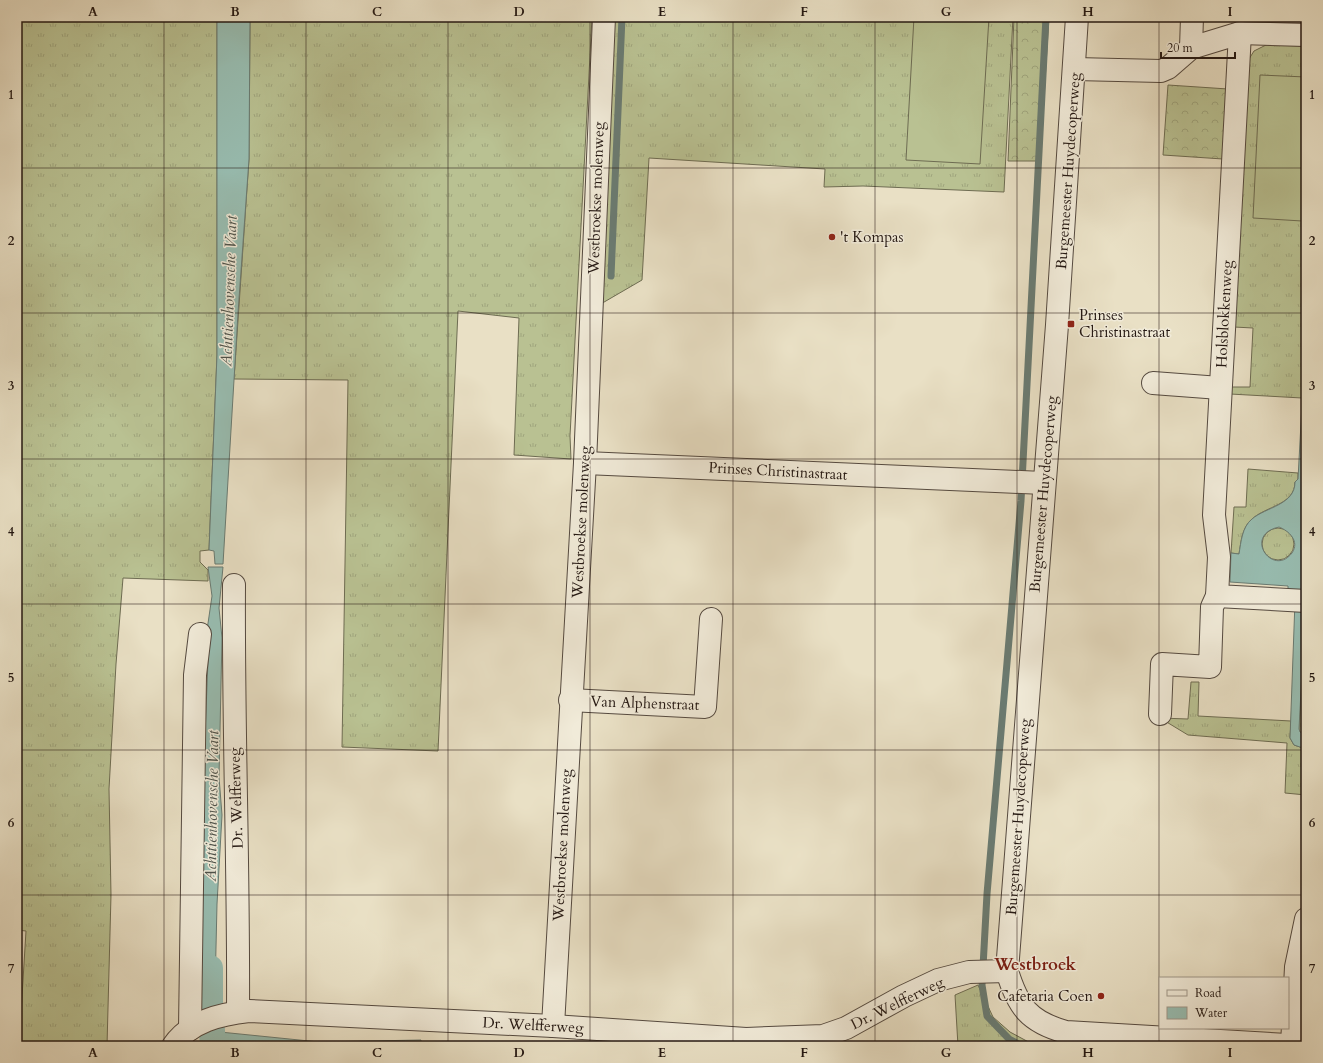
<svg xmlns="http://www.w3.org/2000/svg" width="1323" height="1063" viewBox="0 0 1323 1063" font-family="Cardo,serif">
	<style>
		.grass { fill: url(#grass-tufts); stroke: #6e6c52 }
		.forest { fill: url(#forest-crowns); stroke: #6e6c52 }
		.garden { fill: #b9c192; stroke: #6e6c52 }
		.water { fill: #98bdb1; stroke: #6a7b72; fill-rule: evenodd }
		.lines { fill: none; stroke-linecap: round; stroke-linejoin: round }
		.stream { stroke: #6a7b72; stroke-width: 7 }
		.canal { stroke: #98bdb1; stroke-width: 26 }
		.minor-casing { stroke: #554a40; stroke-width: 24 }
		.minor { stroke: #f1ebd9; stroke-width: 22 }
		.grid { fill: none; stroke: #241813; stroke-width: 1; stroke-opacity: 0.55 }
		.poi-dot { fill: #8f2418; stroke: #f1ebd9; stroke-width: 1.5 }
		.labels { text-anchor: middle; stroke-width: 3; stroke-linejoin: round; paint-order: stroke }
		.street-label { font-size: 15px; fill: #241813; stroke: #f1ebd9 }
		.poi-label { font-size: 15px; fill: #241813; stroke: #f1ebd9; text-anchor: start }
		.water-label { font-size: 16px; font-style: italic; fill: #4d524a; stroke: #f1ebd9 }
		.quarter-label { font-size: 17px; font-weight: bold; fill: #7a1f14; stroke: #f1ebd9 }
		.neatline { fill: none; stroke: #241813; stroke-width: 1.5 }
		.grid-label { font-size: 13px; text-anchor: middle; font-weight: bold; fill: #241813 }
	</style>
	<defs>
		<pattern id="grass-tufts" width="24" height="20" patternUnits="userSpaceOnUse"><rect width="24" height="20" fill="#b9c192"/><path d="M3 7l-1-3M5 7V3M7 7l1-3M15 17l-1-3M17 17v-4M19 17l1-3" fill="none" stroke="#9fa57d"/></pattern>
		<pattern id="forest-crowns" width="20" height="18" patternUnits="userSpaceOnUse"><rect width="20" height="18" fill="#b9c192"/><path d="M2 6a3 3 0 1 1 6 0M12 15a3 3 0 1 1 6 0" fill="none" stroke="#9fa57d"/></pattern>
	</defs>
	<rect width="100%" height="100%" fill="#e9e0c5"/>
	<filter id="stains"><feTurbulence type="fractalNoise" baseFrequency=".005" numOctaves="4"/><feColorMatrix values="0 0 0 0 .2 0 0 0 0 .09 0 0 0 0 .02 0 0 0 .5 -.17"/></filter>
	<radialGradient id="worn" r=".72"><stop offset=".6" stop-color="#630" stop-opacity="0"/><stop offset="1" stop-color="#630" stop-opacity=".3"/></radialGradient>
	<!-- grass -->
	<g class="grass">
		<polygon points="17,17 217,17 217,355 209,550 200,551 200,562 208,570 208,581 123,578 116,664 109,789 111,895 107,1046 19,1046 26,931 17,930"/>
		<polygon points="250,17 592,17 570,436 571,459 514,455 519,318 458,311 438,751 342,747 348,380 234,379 249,159"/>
		<polygon points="610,17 1013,17 1004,192 863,186 824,187 825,169 649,158 642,280 599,305"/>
		<polygon points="1266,45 1306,46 1306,329 1302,398 1230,394 1230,387 1250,387 1253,328 1234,327 1249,59 1254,51"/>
		<path d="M1248,469L1298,473V480L1295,482C1295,505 1266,506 1252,519C1242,527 1241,542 1239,554L1231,553L1234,507H1246Z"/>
		<circle cx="1278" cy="544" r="16"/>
		<polygon points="1304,612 1306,612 1306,736 1300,732 1299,729"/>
		<polygon points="1191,682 1199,682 1198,716 1291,721 1290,738 1294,745 1306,749 1306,795 1285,793 1287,743 1188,735 1160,718 1188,719"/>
		<polygon points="978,985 993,1017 1010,1032 1036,1046 958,1046 955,995"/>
	</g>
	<!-- forest -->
	<g class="forest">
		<polygon points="1014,17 1049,17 1040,161 1008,161"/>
		<polygon points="1168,85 1228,89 1223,159 1163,155"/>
	</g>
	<!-- garden -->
	<g class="garden">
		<polygon points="914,17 989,17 980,164 906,160"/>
		<polygon points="1260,75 1306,77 1306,148 1302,221 1253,218"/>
	</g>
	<!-- water -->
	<g class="water">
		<polygon points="217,17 250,17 249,159 238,313 223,564 215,564 214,551 209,550 217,355"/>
		<path d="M1306,329V594L1299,729L1300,732L1306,736V749L1294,745L1290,738L1295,601L1288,593V586L1230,582L1231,553L1239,554C1241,542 1242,527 1252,519C1266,507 1295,505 1295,482L1298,479ZM1279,527C1289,531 1300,541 1292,553C1273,578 1242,535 1279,527Z"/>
		<polygon points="208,567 223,567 219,608 222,638 219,777 222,815 217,904 215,990 218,1003 202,1004 203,784 208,661 206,637 212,596"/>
		<polygon points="220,1032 319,1042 421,1040 421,1046 200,1046 205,1037"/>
	</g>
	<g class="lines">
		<!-- stream -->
		<g class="stream">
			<polyline points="611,276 622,17"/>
			<polyline points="460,1046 462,1046"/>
			<polyline points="1022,1046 1009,1039 987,1016 982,985 987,894 1021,501 1046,17"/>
		</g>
		<!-- canal -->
		<polyline class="canal" points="210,968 210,1002 213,1046"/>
		<!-- minor casing -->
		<g class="minor-casing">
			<g id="minor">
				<path d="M1077,17L1057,325L1007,971C1018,1007 1029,1022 1066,1032L1304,1046"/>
				<polyline points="1240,33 1214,515 1219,557 1217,596 1306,601"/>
				<polyline points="1191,48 1192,17"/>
				<polyline points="1075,69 1161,71 1168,68 1191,48 1240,33 1306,35"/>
				<polyline points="1153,383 1220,388"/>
				<polyline points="585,463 1043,483"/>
				<path d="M234,585C233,727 239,870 238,1012"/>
				<polyline points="570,700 705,707 711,619"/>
				<polyline points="1160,714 1162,664 1210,667 1212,607 1217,596"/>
				<polyline points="553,1026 585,463 604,17"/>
				<polyline points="190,1029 195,675 200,634"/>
				<polyline points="1292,1045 1296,967 1306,919"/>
				<path d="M173,1046C190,1021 221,1014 249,1011L553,1026L746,1039L823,1036L846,1028L904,996L938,980L969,972L1007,971"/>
			</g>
		</g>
		<!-- minor -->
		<use href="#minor" class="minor"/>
	</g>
	<!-- grid -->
	<path class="grid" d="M164,17V1046M306,17V1046M448,17V1046M590,17V1046M733,17V1046M875,17V1046M1017,17V1046M1159,17V1046M17,168H1306M17,313H1306M17,459H1306M17,604H1306M17,750H1306M17,895H1306"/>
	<!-- markers -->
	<g class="poi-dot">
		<circle cx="832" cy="237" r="4"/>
		<rect x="1067" y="320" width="8" height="8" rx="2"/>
		<circle cx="1101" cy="996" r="4"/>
	</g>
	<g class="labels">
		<!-- street labels -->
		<g class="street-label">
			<text transform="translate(1068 171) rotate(-86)" y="5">Burgemeester Huydecoperweg</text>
			<text transform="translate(596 198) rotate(-88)" y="5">Westbroekse molenweg</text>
			<text transform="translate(1224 314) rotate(-87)" y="5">Holsblokkenweg</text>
			<text transform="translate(778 471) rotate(3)" y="5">Prinses Christinastraat</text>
			<text transform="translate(1043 494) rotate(-85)" y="5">Burgemeester Huydecoperweg</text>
			<text transform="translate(581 522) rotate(-87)" y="5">Westbroekse molenweg</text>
			<text transform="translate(645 703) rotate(2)" y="5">Van Alphenstraat</text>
			<text transform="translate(236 798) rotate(-92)" y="5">Dr. Welfferweg</text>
			<text transform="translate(1018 817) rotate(-86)" y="5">Burgemeester Huydecoperweg</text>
			<text transform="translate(562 845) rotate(-87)" y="5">Westbroekse molenweg</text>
			<text transform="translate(897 1003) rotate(-26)" y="5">Dr. Welfferweg</text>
			<text transform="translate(533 1025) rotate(3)" y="5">Dr. Welfferweg</text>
		</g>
		<!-- poi labels -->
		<g class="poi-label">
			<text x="840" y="242">'t Kompas</text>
			<text x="1079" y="320">Prinses<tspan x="1079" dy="17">Christinastraat</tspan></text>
			<text x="1093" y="1001" text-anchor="end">Cafetaria Coen</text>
		</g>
		<!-- water labels -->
		<g class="water-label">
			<text transform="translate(228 291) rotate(-88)" y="6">Achttienhovensche Vaart</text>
			<text transform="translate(211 806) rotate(-89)" y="6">Achttienhovensche Vaart</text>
		</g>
		<!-- quarter labels -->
		<g class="quarter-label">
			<text x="1035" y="970">Westbroek</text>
		</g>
	</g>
	<!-- margin -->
	<rect width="1323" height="1063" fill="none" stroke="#e9e0c5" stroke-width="44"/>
	<!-- legend -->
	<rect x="1159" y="977" width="130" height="52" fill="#f1ebd9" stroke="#9f978a"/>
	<rect x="1167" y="990" width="20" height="6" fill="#f1ebd9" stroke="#9f978a"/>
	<text x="1195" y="997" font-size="12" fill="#241813">Road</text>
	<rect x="1167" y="1007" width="20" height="12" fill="#98bdb1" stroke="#9f978a"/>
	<text x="1195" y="1017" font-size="12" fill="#241813">Water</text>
	<!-- scale -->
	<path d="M1161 52v6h74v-6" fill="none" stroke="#241813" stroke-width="2"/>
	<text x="1167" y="52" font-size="12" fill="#241813" stroke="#f1ebd9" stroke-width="3" paint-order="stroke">20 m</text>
	<rect x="22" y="22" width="1279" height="1019" class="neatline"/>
	<g class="grid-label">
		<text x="93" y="16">A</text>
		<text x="235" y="16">B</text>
		<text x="377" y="16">C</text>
		<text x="519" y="16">D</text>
		<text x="662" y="16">E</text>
		<text x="804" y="16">F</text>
		<text x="946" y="16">G</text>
		<text x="1088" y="16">H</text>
		<text x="1230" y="16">I</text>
		<text x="11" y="99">1</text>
		<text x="1312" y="99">1</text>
		<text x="11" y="245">2</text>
		<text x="1312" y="245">2</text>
		<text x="11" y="390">3</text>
		<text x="1312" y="390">3</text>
		<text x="11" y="536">4</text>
		<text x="1312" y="536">4</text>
		<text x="11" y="682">5</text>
		<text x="1312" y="682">5</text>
		<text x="11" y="827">6</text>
		<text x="1312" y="827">6</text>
		<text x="11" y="973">7</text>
		<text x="1312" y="973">7</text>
		<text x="93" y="1057">A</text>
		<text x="235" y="1057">B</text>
		<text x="377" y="1057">C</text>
		<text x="519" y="1057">D</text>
		<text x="662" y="1057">E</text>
		<text x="804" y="1057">F</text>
		<text x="946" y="1057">G</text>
		<text x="1088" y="1057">H</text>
		<text x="1230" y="1057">I</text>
	</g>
	<rect width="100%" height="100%" filter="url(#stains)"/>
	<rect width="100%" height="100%" fill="url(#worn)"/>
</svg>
